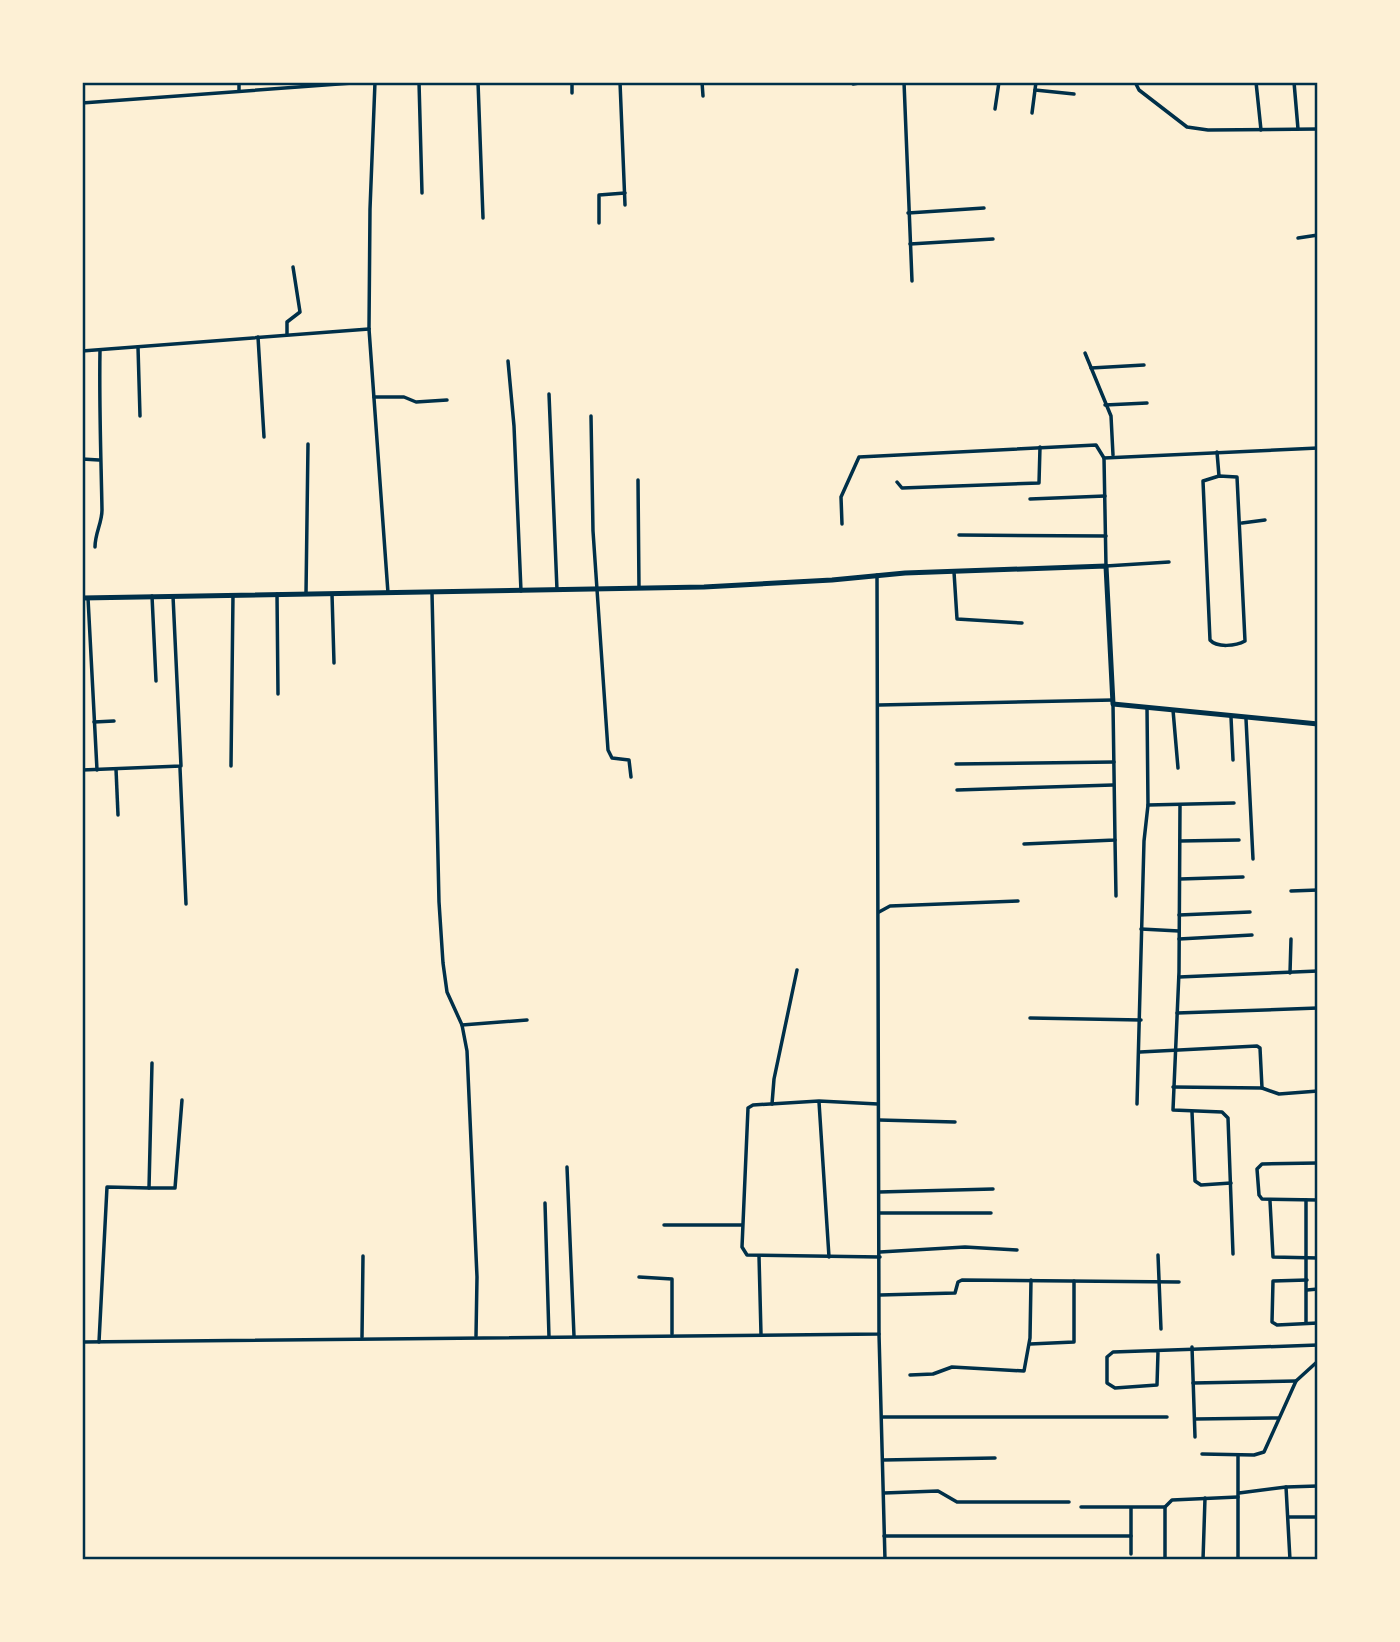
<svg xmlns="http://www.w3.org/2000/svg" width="1400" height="1642" viewBox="0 0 1400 1642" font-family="'Nunito Sans',sans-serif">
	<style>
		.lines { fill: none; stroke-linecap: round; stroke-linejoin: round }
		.minor { stroke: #003049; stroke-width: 3.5 }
		.tertiary { stroke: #003049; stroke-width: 5 }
		.neatline { fill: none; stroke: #003049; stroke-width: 2.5 }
	</style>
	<rect width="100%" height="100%" fill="#fdf0d5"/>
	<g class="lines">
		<!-- minor -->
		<g class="minor">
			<polyline points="239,82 239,90"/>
			<polyline points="375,82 370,209 369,329 388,593"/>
			<polyline points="419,82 422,193"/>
			<polyline points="478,82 483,218"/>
			<polyline points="572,82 572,93"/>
			<polyline points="620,82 625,205"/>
			<polyline points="702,82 703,96"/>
			<polyline points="904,82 912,281"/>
			<polyline points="1135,82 1139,90 1187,127 1208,130 1318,129"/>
			<polyline points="1256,82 1261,130"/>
			<polyline points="1294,82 1298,129"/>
			<polyline points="853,84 865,82"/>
			<polyline points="1035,90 1074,94"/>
			<polyline points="82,103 366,82"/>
			<polyline points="995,109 999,82"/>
			<polyline points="1032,113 1036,82"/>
			<polyline points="908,213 984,208"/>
			<polyline points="599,223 599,195 625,193"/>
			<polyline points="1298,238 1318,235"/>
			<polyline points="910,244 993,239"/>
			<polyline points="287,334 287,322 300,312 293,267"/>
			<polyline points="258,337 264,437"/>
			<polyline points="138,347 140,416"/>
			<polyline points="82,351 369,329"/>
			<polyline points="1085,353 1111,416 1113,455"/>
			<polyline points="508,361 514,426 521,591"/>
			<polyline points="1091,368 1144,365"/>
			<polyline points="549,394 557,590"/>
			<polyline points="374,397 404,397 416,402 447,400"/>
			<polyline points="1105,405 1147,403"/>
			<polyline points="591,416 593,531 608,750 612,758 629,760 631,777"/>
			<polyline points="1217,452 1219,476"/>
			<polyline points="82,459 99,460"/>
			<path d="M1219,476L1237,477L1245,641C1236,646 1217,648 1210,640L1203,481Z"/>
			<polyline points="638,480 639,588"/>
			<polyline points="897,482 902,488 1039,483 1040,447"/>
			<polyline points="1030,499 1105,496"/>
			<polyline points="1242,523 1265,520"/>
			<polyline points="842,524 841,497 859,457 1096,445 1104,458"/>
			<polyline points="959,535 1106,536"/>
			<path d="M95,547C95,533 102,523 102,510C101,456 99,404 100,350"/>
			<polyline points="1169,562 1106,566 1104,458 1318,448"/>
			<polyline points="954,572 957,619 1022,623"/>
			<polyline points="432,593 439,902 443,963 447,992 462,1025 467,1051 477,1277 476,1336"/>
			<polyline points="277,594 278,694"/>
			<polyline points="306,594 308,444"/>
			<polyline points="332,594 334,663"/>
			<polyline points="152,596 156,681"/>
			<polyline points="88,598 97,770"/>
			<polyline points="879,705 1113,700"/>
			<polyline points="1173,710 1178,768"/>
			<polyline points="1231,717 1233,760"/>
			<polyline points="1246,719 1253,859"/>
			<polyline points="94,722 114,721"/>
			<polyline points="956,764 1114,762"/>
			<polyline points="231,766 233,595"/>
			<polyline points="180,768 186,904"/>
			<polyline points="116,769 118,815"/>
			<polyline points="82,770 181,766 173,596"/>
			<polyline points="957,790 1113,785"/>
			<polyline points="1148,805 1234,803"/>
			<polyline points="1180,805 1179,972 1173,1110 1222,1112 1228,1118 1233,1254"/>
			<polyline points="1115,840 1116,896"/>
			<polyline points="1180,841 1239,840"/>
			<polyline points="1024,844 1115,840 1113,704"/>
			<polyline points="1180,879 1243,877"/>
			<polyline points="1291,891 1318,890"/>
			<polyline points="879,912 890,906 1018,901"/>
			<polyline points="1179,915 1250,912"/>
			<polyline points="1141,929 1179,931"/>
			<polyline points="1179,939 1252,935"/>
			<polyline points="1290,973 1291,939"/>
			<polyline points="1179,977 1318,971"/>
			<polyline points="1177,1013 1318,1008"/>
			<polyline points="1030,1018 1141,1020"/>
			<polyline points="462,1025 527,1020"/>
			<polyline points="1140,1052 1257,1046 1260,1048 1262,1088"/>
			<polyline points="1173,1087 1262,1088 1279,1094 1318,1091"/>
			<polyline points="819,1102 829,1257"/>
			<polyline points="772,1104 774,1079 797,970"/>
			<polyline points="878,1104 819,1101 753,1105 748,1108 742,1247 747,1255 880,1257"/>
			<polyline points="1137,1104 1144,841 1148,805 1147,707"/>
			<polyline points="1192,1112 1195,1181 1201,1185 1231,1183"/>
			<polyline points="879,1120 955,1122"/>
			<polyline points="1318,1163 1262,1164 1257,1169 1259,1195 1262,1199 1318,1200"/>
			<polyline points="567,1167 574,1336"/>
			<polyline points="149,1188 175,1188 182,1100"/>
			<polyline points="879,1192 993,1189"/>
			<polyline points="1270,1201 1273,1257 1318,1258"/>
			<polyline points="545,1203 549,1337"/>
			<polyline points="879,1213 991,1213"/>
			<polyline points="664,1225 742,1225"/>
			<polyline points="880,1252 965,1247 1017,1250"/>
			<polyline points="1158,1255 1161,1329"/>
			<polyline points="759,1256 761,1334"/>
			<polyline points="639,1277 672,1279 672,1334"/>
			<polyline points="1307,1280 1273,1281 1272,1322 1277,1325 1318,1323"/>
			<polyline points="1307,1290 1318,1289"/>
			<polyline points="880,1295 955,1293 958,1282 962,1280 1179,1282"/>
			<polyline points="1306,1323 1306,1200"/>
			<polyline points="879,1334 885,1560"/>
			<polyline points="362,1337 363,1256"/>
			<polyline points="82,1342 879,1334 877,575"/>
			<polyline points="99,1342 107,1187 149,1188 152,1063"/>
			<polyline points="1030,1344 1074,1342 1074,1281"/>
			<polyline points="1192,1347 1195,1437"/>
			<polyline points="1158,1352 1157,1385 1115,1388 1107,1383 1107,1357 1113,1352 1318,1345"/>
			<polyline points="910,1375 933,1374 952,1367 1024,1371 1030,1338 1031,1280"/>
			<polyline points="1193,1383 1296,1381"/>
			<polyline points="883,1417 1167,1417"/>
			<polyline points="1195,1419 1278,1418"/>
			<polyline points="1202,1454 1254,1455 1264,1452 1296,1381 1318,1361"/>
			<polyline points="883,1460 995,1458"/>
			<polyline points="1286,1487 1318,1486"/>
			<polyline points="884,1493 938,1491 957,1502 1069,1502"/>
			<polyline points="1239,1493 1286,1487 1290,1560"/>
			<polyline points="1081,1507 1165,1507"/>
			<polyline points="1288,1517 1318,1517"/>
			<polyline points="884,1536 1131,1536"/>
			<polyline points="1131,1554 1131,1508"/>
			<polyline points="1165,1560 1165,1507 1172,1500 1238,1497"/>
			<polyline points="1203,1560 1205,1498"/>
			<polyline points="1238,1560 1238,1455"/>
		</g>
		<!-- tertiary -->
		<polyline class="tertiary" points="82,598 704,587 832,580 905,573 1106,566 1113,704 1318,724"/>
	</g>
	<!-- border -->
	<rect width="1400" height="1642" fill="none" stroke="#fdf0d5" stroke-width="168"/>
	<rect x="84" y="84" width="1232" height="1474" class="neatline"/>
</svg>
